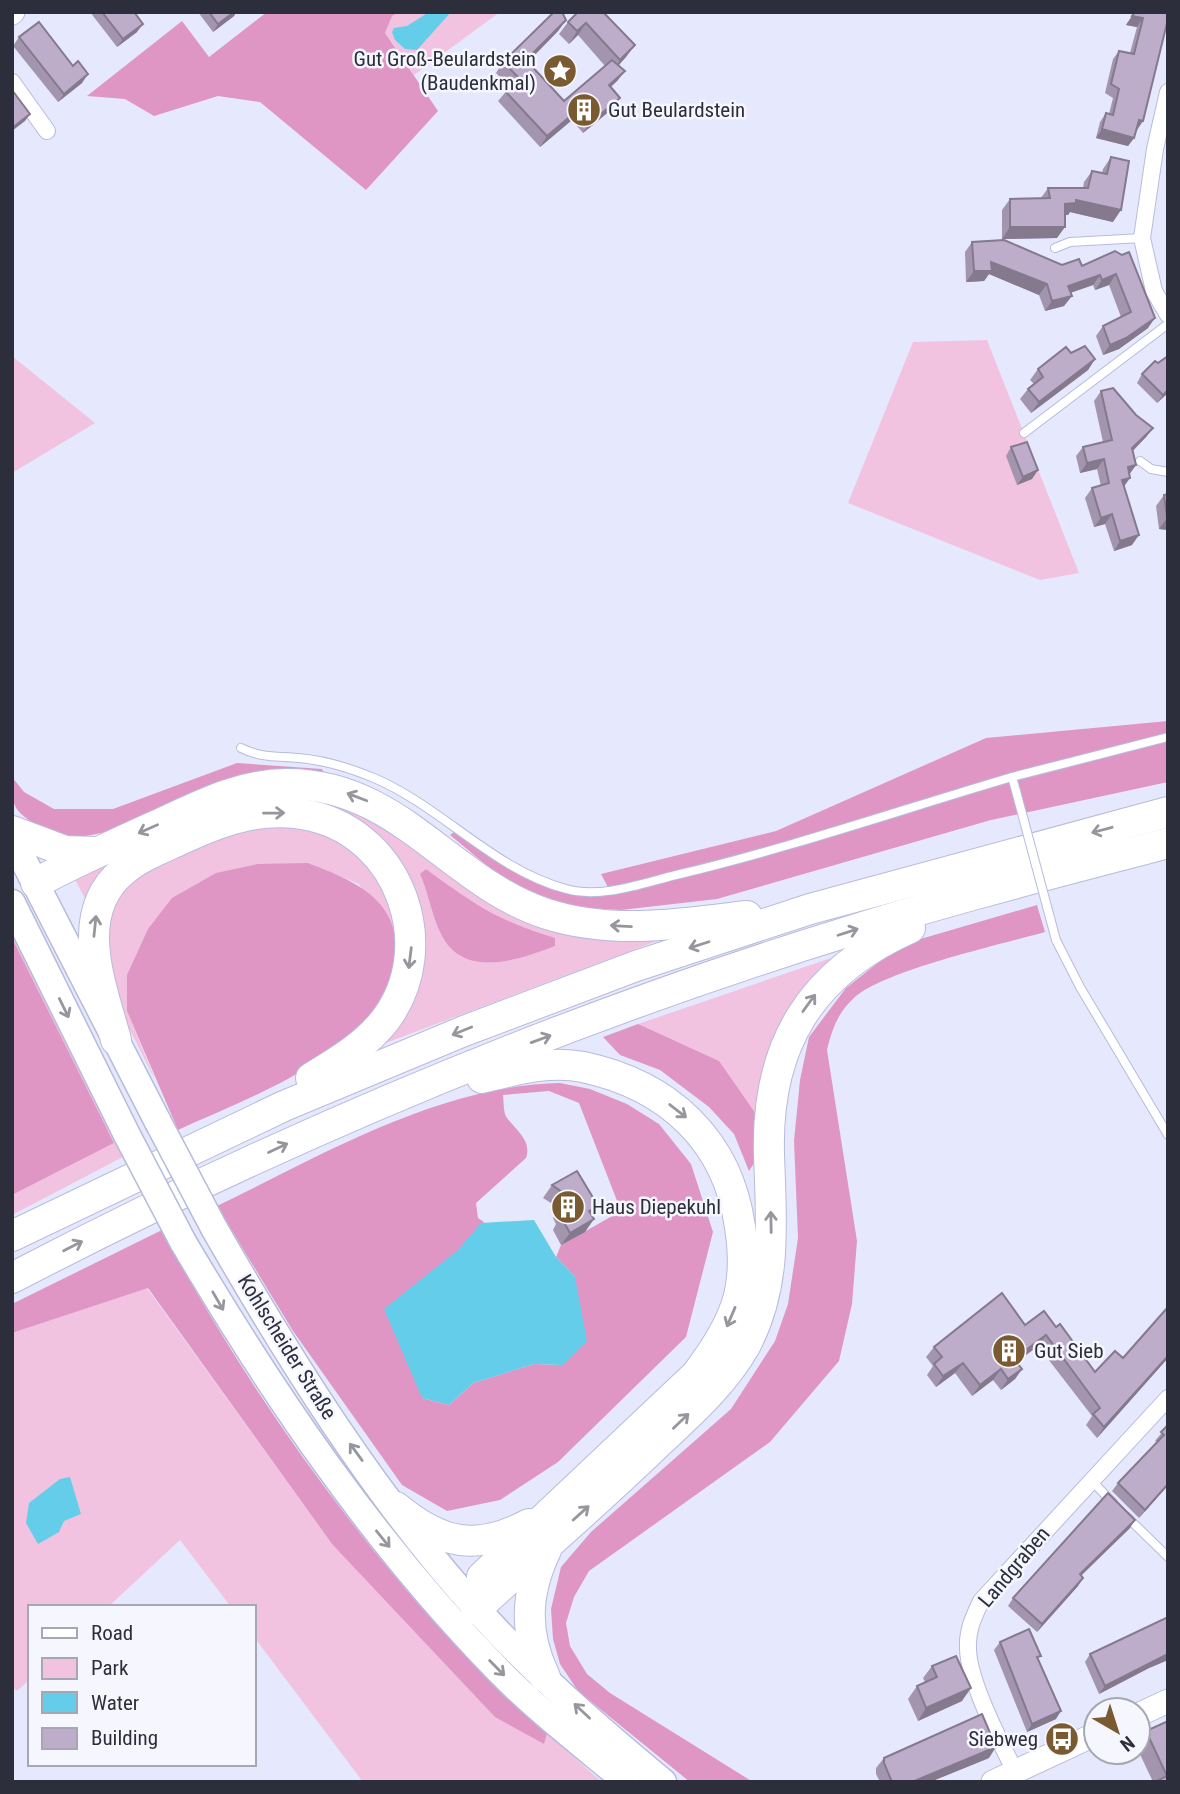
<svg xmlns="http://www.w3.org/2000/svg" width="1180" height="1794" viewBox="0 0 1180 1794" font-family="'Roboto Condensed',sans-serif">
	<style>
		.green { fill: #f1c3e0; fill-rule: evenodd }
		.forest { fill: #df96c5; fill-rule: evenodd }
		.water { fill: #63cdea }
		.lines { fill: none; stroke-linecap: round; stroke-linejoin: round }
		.lane-casing { stroke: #b7bbdb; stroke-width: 10 }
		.street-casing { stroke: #b7bbdb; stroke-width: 18 }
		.secondary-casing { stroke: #b7bbdb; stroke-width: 25 }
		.primary-casing { stroke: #b7bbdb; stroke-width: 29 }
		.highway-casing { stroke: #b7bbdb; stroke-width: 32 }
		.lane { stroke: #fff; stroke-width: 8 }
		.street { stroke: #fff; stroke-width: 16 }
		.secondary { stroke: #fff; stroke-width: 23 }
		.primary { stroke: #fff; stroke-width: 26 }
		.highway { stroke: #fff; stroke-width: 30 }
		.lane-bridge-casing { stroke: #b7bbdb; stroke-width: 10; stroke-linecap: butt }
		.primary-bridge-casing { stroke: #b7bbdb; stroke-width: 29; stroke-linecap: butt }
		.lane-bridge { stroke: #fff; stroke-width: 8 }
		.primary-bridge { stroke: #fff; stroke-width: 26 }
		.wall { fill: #a395ae }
		.shaded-wall { fill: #84798d }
		.building { fill: #bdadca; stroke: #84798d; stroke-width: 2 }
		.oneway { stroke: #96969d }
		.labels { text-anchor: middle; stroke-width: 5; stroke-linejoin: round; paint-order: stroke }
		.poi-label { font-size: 21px; fill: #2d2e3b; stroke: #f6f7fe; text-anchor: start }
		.street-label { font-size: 21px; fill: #2d2e3b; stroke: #f6f7fe }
	</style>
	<rect width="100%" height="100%" fill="#e6e9fd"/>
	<!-- green -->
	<g class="green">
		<polygon points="399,12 500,12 414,75 385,33 392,15"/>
		<polygon points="987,340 1079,573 1040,580 848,503 913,342"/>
		<polygon points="12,356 95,423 12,473"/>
		<path d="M294,793C335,799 374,811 408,835C442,858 472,888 509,906C561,932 613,935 670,936L375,1047C382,1040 391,1032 396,1023C449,938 401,823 302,805C256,797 216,817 175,834C136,850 105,864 89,906L72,874C142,840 215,797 294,793ZM426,869C473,904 498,921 555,939V946C520,959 465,980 442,936C432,918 429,894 421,875Z"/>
		<polygon points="264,822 303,824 337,836 369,861 400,924 396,944 359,884 308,863 127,1011 156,1082 116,1002 104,926 125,882 158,861"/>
		<polygon points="12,927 123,1157 12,1215 12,1195 114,1143 12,938"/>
		<polygon points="831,958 758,1117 638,1024"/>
		<polygon points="147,1288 332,1544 544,1743 547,1734 602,1782 363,1782 254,1637 254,1607 231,1607 180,1540 108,1607 30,1607 30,1679 17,1691 12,1686 12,1333"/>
	</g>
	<!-- forest -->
	<g class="forest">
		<polygon points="267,12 399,12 392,16 385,33 438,111 366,190 260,102 218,96 154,116 125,99 87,96 182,21 209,57"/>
		<path d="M1168,721V782L991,820L717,899L621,910L570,907L529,892L491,869L450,835L454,832C486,855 532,889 572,894C584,896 598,894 611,893L601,874L776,831L986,738Z"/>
		<path d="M237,763L322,769L325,775C301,775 254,771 233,777C181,792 92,864 36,825C12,809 12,805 12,777L24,792L54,809H113Z"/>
		<path d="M308,863C350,879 401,899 395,954C384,1052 255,1094 178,1130L127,1011V975L148,929L172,898L216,873L258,864Z"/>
		<path d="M426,869C474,904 498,921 555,938V946C521,959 465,980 442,936C432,918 429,894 420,874Z"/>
		<path d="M1037,905L1045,932C1003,944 880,971 853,999C837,1014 832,1030 827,1050L857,1241L852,1304L839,1361L770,1442L589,1571L574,1597L566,1623L570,1646L587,1674L610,1693L753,1782H690L578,1691L560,1664L553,1639L551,1609L561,1567L591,1532L731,1409L775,1341L788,1304L798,1238L794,1141L800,1080L809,1037L846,988L889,954L917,940Z"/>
		<polygon points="12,938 114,1143 12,1195"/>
		<polygon points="638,1024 719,1061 758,1117 758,1157 749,1171 734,1134 709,1107 660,1070 620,1055 603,1037"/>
		<path d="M560,1083L590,1089L627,1104L659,1124L691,1164L713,1232L686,1337L558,1462L500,1500L447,1511L402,1485L293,1331L217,1206C324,1154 438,1086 560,1083ZM549,1091L579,1103L621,1211L561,1245L556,1257L575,1277L563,1365L534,1364L473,1383L449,1405L422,1398L458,1250L484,1222L478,1218L476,1203L526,1158C532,1141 517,1131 507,1118C503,1113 504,1102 503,1095Z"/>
		<path d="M162,1230C237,1371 328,1502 434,1622C469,1661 509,1697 547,1734L544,1744L495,1717L332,1544L148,1288L12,1333V1304Z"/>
	</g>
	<!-- water -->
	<g class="water">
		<polygon points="429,12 451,12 417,50 405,49 395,40 392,32 394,28 407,26"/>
		<polygon points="534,1220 556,1257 575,1277 587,1341 563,1365 534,1364 473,1383 449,1405 422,1398 384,1309 458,1250 481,1223"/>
		<polygon points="70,1477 81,1514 64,1521 59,1532 38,1544 26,1523 29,1503 60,1479"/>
	</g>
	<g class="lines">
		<!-- lane casing -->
		<g class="lane-casing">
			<g id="lane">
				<polyline points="1055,248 1070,242 1142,238"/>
				<polyline points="1024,433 1168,324"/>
				<polyline points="1140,461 1151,469 1168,472"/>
				<path d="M241,748C261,758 276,756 298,758C324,760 350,768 374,778C442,807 494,870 566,889C601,899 643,883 676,875C790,848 900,810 1012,777"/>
				<polyline points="1016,791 1012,777 1168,737"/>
				<polyline points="1056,940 1080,987 1168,1135"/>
				<polyline points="1091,1480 1113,1503"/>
				<polyline points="1127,1517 1168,1557"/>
			</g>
		</g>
		<!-- street casing -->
		<g class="street-casing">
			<g id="street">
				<polyline points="12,82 47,131"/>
				<polyline points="1168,92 1155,149 1142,238 1154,291 1168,315"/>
				<path d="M1015,1771C1000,1742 968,1680 968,1648C967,1630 974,1616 981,1601L1168,1398"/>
			</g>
		</g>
		<!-- secondary casing -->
		<g class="secondary-casing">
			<g id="secondary">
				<polyline points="12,13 13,12"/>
				<polyline points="1138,1715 1168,1701"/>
				<polyline points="993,1782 1096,1734"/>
			</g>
		</g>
		<!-- primary casing -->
		<g class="primary-casing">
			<g id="primary">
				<polyline points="12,838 158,1122"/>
				<polyline points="12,903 128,1137"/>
				<path d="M214,1228C289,1359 374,1495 476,1608C532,1671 598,1728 663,1782"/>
				<path d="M183,1242C274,1396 373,1542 498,1670C537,1710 584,1746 627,1782"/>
			</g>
		</g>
		<!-- highway casing -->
		<g class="highway-casing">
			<g id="highway">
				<polyline points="12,831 65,851 97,852"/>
				<path d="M36,883C75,862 115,844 155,826C197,807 239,784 286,784C399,783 450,883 547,914C613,935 681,924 747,916"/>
				<path d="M116,1040C102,987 71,914 123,871C140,856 163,848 184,838C224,819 267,805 312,816C401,837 439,947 386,1019C366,1045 339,1061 311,1078"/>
				<polyline points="12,1236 284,1106 464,1031 636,966 810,909 1168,812"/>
				<path d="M12,1278C281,1138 561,1020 850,931C955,898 1062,871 1168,843"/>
				<path d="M396,1507C441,1544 476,1552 529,1524"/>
				<path d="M482,1577L696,1375C712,1354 727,1332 736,1306C745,1280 744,1253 740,1227C728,1140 668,1085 583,1067C549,1060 515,1070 482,1078"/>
				<path d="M476,1609C535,1555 596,1503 653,1448C687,1416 722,1386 745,1346C778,1285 771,1220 769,1154C766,1045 811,972 910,928"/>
				<path d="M545,1677C524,1633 525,1594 546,1550"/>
			</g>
		</g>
		<!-- lane -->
		<use href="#lane" class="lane"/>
		<!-- street -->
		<use href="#street" class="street"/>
		<!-- secondary -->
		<use href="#secondary" class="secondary"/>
		<!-- primary -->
		<use href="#primary" class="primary"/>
		<!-- highway -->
		<use href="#highway" class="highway"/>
		<!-- lane-bridge casing -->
		<g class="lane-bridge-casing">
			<polyline id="lane-bridge" points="1016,791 1056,940"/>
		</g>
		<!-- primary-bridge casing -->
		<g class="primary-bridge-casing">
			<g id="primary-bridge">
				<polyline points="158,1122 214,1228"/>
				<polyline points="128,1137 183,1242"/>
			</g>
		</g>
		<!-- lane-bridge -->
		<use href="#lane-bridge" class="lane-bridge"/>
		<!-- primary-bridge -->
		<use href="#primary-bridge" class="primary-bridge"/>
	</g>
	<!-- wall -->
	<g class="wall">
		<polygon points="90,12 134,12 137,32 117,47"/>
		<polygon points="198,12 236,12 234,16 213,32"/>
		<polygon points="578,12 626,57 618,65 625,71 617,81 611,87 620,98 612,109 583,133 572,120 540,147 498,101 510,87 496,73 503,62 566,20 558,31 528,62 564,101 605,66 578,35 569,44 559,34 568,22"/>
		<polygon points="1135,12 1168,12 1143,121 1136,130 1134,138 1128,146 1096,138 1100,122 1106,113 1109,114 1113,98 1105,93 1113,59 1119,51 1130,53 1137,27 1126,25"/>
		<polygon points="19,37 82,83 58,102 13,46"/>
		<polygon points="1111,157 1113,222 1070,212 1068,215 1065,215 1057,238 1002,239 1002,210 1010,199 1041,198 1048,188 1083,188 1084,182 1092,171 1102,173 1103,169"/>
		<polygon points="972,242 1062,265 1082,266 1115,251 1148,328 1119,349 1103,355 1096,336 1103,326 1121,317 1109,285 1095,290 1093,285 1070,293 1064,306 1045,311 1039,295 989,274 984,281 966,282 965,252"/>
		<polygon points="1071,353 1095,359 1088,370 1031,413 1020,399 1028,389 1034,384 1030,380 1038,369"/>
		<polygon points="1168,356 1168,393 1157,403 1137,383 1142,374"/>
		<polygon points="1101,391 1136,415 1153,428 1146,437 1133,451 1136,465 1129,474 1124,487 1132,545 1114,551 1105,524 1094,527 1085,498 1092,488 1101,486 1097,469 1080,473 1076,456 1083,447 1103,442 1094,401"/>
		<polygon points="1011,447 1032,479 1017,485 1006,456"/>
		<polygon points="1164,495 1168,530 1159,529 1156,506"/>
		<polygon points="552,1185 598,1206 591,1215 585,1232 561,1245 553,1230 556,1224 553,1218 559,1208 543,1198"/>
		<polygon points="1168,1307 1168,1358 1097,1438 1086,1425 1092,1416 1038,1346 1017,1362 1022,1369 1015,1379 1001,1390 993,1380 972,1396 955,1373 936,1387 927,1375 933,1366 926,1357 934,1347 1025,1325 1056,1327 1095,1372 1123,1358"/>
		<polygon points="1168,1425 1168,1485 1139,1518 1112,1491 1118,1483 1157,1442 1155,1441"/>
		<polygon points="1130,1528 1081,1576 1078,1586 1037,1632 1008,1606 1013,1598"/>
		<polygon points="1168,1617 1168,1660 1149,1668 1099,1694 1085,1662 1090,1654"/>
		<polygon points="1000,1642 1056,1719 1027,1732 994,1650"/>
		<polygon points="932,1666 962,1701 918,1721 908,1699 917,1686 925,1682 923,1678"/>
		<polygon points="1168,1721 1168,1782 1153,1782 1138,1750 1138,1742 1146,1731"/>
		<polygon points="884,1758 989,1758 930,1782 880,1782 876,1774 876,1768"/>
	</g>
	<!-- shaded-wall -->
	<g class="shaded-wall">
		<polygon points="234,12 236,12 234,16 213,32 218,24"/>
		<polygon points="1132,16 1143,18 1137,27 1126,25"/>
		<polygon points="566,20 558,31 519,71 526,60"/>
		<polygon points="586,23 578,35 569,44 577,31"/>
		<polygon points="143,24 137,32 117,47 123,39"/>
		<polygon points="635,45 626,57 612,73 620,60"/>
		<polygon points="625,71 617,81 601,95 609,85"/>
		<polygon points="88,74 82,83 58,102 64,94"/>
		<polygon points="620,98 612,109 583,133 590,123"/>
		<polygon points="579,109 572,120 540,147 547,136"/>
		<polygon points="30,114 25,121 12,131 12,128"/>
		<polygon points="1139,120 1143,121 1137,130 1133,129"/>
		<polygon points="1102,129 1134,138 1128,146 1096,138"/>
		<polygon points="1076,200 1121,210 1113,222 1070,212 1068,215 1057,215 1065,204"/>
		<polygon points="1010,227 1065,227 1057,238 1002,239"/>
		<polygon points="991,262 1047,284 1039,295 989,274 984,281 966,282 974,271"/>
		<polygon points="1116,274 1109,285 1095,290 1102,280"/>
		<polygon points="1100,275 1093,285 1061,296 1068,286"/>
		<polygon points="1072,296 1064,306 1045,311 1052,301"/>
		<polygon points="1155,318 1148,328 1119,349 1103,355 1110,345"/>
		<polygon points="1095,359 1088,370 1031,413 1039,402"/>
		<polygon points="1168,390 1168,393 1157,403 1163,395"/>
		<polygon points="1153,428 1146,437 1125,458 1132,448"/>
		<polygon points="1104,459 1097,469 1080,473 1087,463"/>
		<polygon points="1136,465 1129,475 1128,467"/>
		<polygon points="1038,470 1032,479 1017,485 1023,477"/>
		<polygon points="1130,478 1123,488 1122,480"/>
		<polygon points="1112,514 1105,524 1094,527 1101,518"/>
		<polygon points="1167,518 1168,518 1168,530 1159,529"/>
		<polygon points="1139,535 1132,545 1114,551 1120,541"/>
		<polygon points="598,1206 589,1219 589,1211"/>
		<polygon points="594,1219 585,1232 561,1245 570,1233"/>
		<polygon points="1046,1335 1038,1346 1007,1369 1014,1359"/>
		<polygon points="1168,1356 1168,1358 1097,1438 1104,1427"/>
		<polygon points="963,1363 955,1373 936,1387 943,1376"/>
		<polygon points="1001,1369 993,1380 972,1396 980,1385"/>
		<polygon points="1022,1369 1015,1379 1001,1390 1008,1379"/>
		<polygon points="1168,1484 1168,1485 1139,1518 1145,1510"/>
		<polygon points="1135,1520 1130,1528 1074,1582 1080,1574"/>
		<polygon points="1083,1578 1078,1586 1037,1632 1042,1624"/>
		<polygon points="1168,1654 1168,1660 1149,1668 1099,1694 1105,1686"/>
		<polygon points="971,1688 962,1701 918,1721 926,1708"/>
		<polygon points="1061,1711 1056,1719 1027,1732 1032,1724"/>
		<polygon points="996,1747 989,1758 930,1782 912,1782"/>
	</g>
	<!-- building -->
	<g class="building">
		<polygon points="102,12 134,12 143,24 123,39"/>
		<polygon points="209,12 234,12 218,24"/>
		<polygon points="554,12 562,12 566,20 526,60 564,101 612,60 625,71 609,85 620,98 590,123 579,109 547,136 505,91 519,78 503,62"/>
		<polygon points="578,12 603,12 635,45 620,60 586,23 577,31 568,22"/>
		<polygon points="1135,12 1168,12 1168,19 1143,121 1139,120 1134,138 1102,129 1106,113 1113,115 1119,89 1111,84 1119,51 1134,54 1143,18 1132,16"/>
		<polygon points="39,22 73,66 78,61 88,74 64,94 19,37"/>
		<polygon points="12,90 30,114 12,128"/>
		<polygon points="1111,157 1129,161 1121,210 1076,200 1076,203 1065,204 1065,227 1010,227 1010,199 1050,198 1048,188 1088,188 1092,171 1107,174"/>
		<polygon points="1004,240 1062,265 1079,259 1082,266 1115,251 1122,255 1129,252 1155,318 1126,338 1110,345 1103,326 1131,312 1116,274 1102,280 1100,275 1068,286 1072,296 1052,301 1047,284 991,262 992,271 974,271 972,242"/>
		<polygon points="1085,346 1095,359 1039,402 1028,389 1043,377 1038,369 1066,347 1071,353"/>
		<polygon points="1168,356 1168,390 1163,395 1142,374 1155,361 1158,363"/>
		<polygon points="1113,388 1136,415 1153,428 1132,448 1136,465 1128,467 1130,478 1122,480 1139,535 1120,541 1112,514 1101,518 1092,488 1109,483 1104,459 1087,463 1083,447 1112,440 1101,391"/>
		<polygon points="1027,442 1038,470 1023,477 1011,447"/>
		<polygon points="1168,494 1168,518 1167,518 1164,495"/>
		<polygon points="577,1171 598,1206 589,1211 594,1219 570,1233 561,1217 566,1214 561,1205 572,1199 552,1185"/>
		<polygon points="1002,1293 1025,1325 1044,1311 1056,1327 1060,1324 1095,1372 1115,1351 1123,1358 1168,1307 1168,1356 1104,1427 1093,1414 1100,1408 1046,1335 1014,1359 1022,1369 1008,1379 1001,1369 980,1385 963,1363 943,1376 934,1364 942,1357 934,1347"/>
		<polygon points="1168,1425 1168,1484 1145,1510 1118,1483 1164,1435 1161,1432"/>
		<polygon points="1108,1493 1135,1520 1080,1574 1083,1578 1042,1624 1013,1598"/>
		<polygon points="1168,1617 1168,1654 1105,1686 1090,1654"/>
		<polygon points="1029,1629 1041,1656 1037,1657 1061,1711 1032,1724 1000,1642"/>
		<polygon points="956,1656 971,1688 926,1708 917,1686 937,1677 932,1666"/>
		<polygon points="982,1714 996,1747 912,1782 892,1782 884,1763 884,1758"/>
		<polygon points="1168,1721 1168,1782 1155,1782 1167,1776 1146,1731"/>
	</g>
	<!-- one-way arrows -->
	<defs><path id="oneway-shaft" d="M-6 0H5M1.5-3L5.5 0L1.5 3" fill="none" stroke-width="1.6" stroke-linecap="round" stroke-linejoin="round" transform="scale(1.75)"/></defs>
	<g class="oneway">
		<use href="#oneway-shaft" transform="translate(357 797) rotate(-159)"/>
		<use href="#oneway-shaft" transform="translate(274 813) rotate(-1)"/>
		<use href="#oneway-shaft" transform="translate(148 829) rotate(156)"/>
		<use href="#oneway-shaft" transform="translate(1102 830) rotate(165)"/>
		<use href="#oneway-shaft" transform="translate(95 926) rotate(-84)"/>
		<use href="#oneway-shaft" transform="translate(621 926) rotate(-177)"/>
		<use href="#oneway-shaft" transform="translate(848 932) rotate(-18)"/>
		<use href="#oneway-shaft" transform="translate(699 945) rotate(162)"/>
		<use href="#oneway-shaft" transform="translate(410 958) rotate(97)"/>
		<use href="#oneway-shaft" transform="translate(809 1003) rotate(-54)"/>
		<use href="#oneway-shaft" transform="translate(64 1008) rotate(64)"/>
		<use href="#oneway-shaft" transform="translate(462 1031) rotate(158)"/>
		<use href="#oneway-shaft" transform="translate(541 1039) rotate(-20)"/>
		<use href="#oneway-shaft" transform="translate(678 1111) rotate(38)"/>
		<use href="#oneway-shaft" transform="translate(278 1148) rotate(-25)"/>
		<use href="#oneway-shaft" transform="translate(771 1222) rotate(-91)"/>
		<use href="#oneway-shaft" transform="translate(73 1246) rotate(-27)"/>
		<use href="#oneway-shaft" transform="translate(218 1301) rotate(60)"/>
		<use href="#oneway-shaft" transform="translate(731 1317) rotate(113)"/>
		<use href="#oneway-shaft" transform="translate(681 1421) rotate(-44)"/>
		<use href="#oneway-shaft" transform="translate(356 1452) rotate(-126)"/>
		<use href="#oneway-shaft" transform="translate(581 1513) rotate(-42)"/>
		<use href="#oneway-shaft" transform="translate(383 1539) rotate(51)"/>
		<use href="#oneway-shaft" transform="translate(497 1668) rotate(45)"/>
		<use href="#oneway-shaft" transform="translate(582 1711) rotate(-137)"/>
	</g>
	<!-- icons -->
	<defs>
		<g id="sight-disc" transform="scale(1.75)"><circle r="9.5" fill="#7a5a30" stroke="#f6f7fe"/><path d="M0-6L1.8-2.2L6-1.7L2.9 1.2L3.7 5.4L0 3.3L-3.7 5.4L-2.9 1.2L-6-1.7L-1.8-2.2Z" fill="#fff"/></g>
		<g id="building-disc" transform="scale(1.75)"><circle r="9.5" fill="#7a5a30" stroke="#f6f7fe"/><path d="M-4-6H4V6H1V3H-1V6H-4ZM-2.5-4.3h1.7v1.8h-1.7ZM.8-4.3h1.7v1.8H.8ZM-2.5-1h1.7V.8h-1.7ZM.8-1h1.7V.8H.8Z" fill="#fff"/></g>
		<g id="bus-disc" transform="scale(1.75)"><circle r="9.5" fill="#7a5a30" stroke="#f6f7fe"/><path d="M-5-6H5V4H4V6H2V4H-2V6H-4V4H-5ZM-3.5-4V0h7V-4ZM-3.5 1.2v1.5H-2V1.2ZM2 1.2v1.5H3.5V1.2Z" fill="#fff"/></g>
	</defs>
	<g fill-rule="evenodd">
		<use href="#sight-disc" x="560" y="71"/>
		<use href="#building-disc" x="584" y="110"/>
		<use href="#building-disc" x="568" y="1207"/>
		<use href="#building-disc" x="1009" y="1351"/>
		<use href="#bus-disc" x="1062" y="1739"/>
	</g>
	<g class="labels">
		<!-- poi labels -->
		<g class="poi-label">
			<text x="536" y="66" text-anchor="end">Gut Groß-Beulardstein<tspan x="536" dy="24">(Baudenkmal)</tspan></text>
			<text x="608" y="117">Gut Beulardstein</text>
			<text x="592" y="1214">Haus Diepekuhl</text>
			<text x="1034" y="1358">Gut Sieb</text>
			<text x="1038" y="1746" text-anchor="end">Siebweg</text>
		</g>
		<!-- street labels -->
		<g class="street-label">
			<text transform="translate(287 1347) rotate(58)" y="7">Kohlscheider Straße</text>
			<text transform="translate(1014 1567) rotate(-50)" y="7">Landgraben</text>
		</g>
	</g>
	<!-- border -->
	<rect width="1180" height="1794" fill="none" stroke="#2d2e3b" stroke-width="28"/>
	<!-- legend -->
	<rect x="28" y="1605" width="228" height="161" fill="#f6f7fe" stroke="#a6a7b0" stroke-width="2"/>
	<rect x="42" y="1628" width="35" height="10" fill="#ffffff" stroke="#a6a7b0" stroke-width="2"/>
	<text x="91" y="1640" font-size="21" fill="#2d2e3b">Road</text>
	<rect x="42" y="1658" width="35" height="21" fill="#f1c3e0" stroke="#a6a7b0" stroke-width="2"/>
	<text x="91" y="1675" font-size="21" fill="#2d2e3b">Park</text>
	<rect x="42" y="1692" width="35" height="21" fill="#63cdea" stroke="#a6a7b0" stroke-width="2"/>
	<text x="91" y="1710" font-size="21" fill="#2d2e3b">Water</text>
	<rect x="42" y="1728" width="35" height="21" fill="#bdadca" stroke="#a6a7b0" stroke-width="2"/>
	<text x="91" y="1745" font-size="21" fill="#2d2e3b">Building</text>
	<!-- north arrow -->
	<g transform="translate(1117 1731) rotate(141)"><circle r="33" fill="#f6f7fe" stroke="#a6a7b0" stroke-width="2"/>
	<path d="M0-5L12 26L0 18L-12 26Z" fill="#7a5a30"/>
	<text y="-10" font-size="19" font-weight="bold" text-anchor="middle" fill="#2d2e3b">N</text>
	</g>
</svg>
